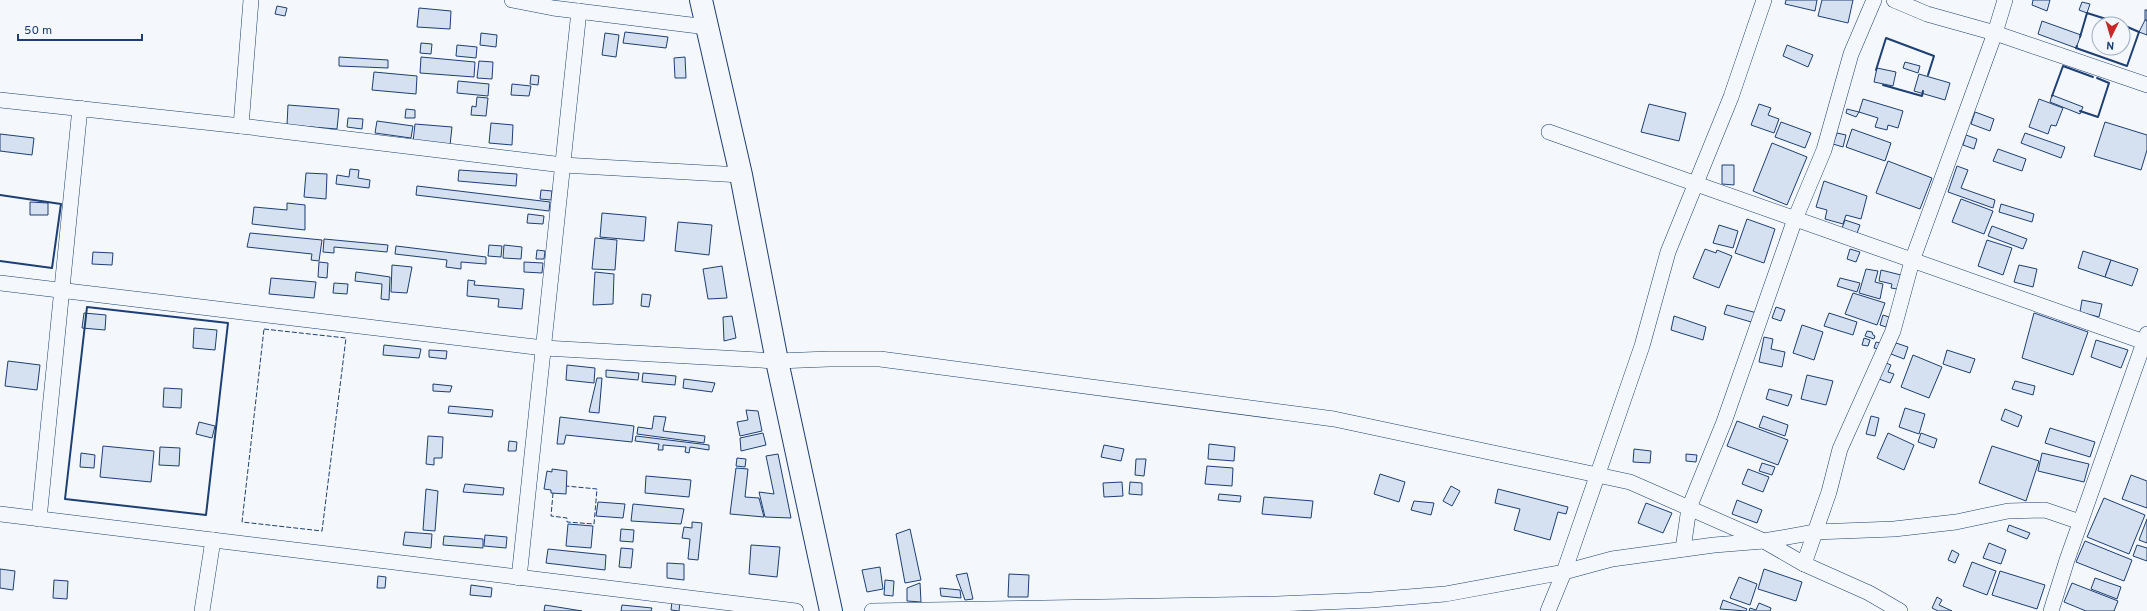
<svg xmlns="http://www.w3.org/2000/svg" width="2147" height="611" viewBox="0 0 2147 611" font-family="Overpass,sans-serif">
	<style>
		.building { fill: #d5e0f0; stroke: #1d3f73 }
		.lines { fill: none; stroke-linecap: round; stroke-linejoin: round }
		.street-casing { stroke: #1d3f73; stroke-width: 16 }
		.primary-casing { stroke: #1d3f73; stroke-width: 24 }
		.street { stroke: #f4f7fb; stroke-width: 15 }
		.primary { stroke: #f4f7fb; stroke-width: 22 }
		.fence { stroke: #1d3f73; stroke-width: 1; stroke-dasharray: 5 2; stroke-linecap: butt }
		.wall { stroke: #1d3f73; stroke-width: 2 }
	</style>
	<rect width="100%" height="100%" fill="#f4f7fb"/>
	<!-- building -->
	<g class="building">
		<polygon points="1786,0 1817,0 1815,11 1785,4"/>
		<polygon points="1822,0 1853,0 1848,23 1818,16"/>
		<polygon points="2033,0 2050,0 2047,11 2032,5"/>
		<polygon points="2082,2 2090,4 2087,13 2079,10"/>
		<polygon points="277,6 287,8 285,16 275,14"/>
		<polygon points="419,8 451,11 450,29 417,27"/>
		<rect x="2145" y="10" width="2" height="10"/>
		<polygon points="2145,20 2147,21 2147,35 2139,32"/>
		<polygon points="2042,21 2081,35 2076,48 2038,34"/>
		<polygon points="625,32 668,37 666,48 623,43"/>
		<polygon points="481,33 497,35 496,47 480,45"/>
		<polygon points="605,33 619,35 616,57 602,55"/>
		<polygon points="421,43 432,44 431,54 420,53"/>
		<polygon points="457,45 477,47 476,58 456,56"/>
		<polygon points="1787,45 1813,55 1808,67 1783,56"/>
		<polygon points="339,57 388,60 388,68 339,66"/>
		<polygon points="421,57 475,62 474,77 420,73"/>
		<polygon points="685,57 686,78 675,78 674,58"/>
		<polygon points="479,61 493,62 492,79 477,78"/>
		<polygon points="1905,62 1920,66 1918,73 1903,68"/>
		<polygon points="1877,68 1896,72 1893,86 1874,82"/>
		<polygon points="374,72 417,76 416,94 372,90"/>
		<polygon points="1919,74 1950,83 1945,100 1914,91"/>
		<polygon points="531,75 539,76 538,85 530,84"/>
		<polygon points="458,81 489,84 488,96 457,93"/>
		<polygon points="512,84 531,86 529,96 511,95"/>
		<polygon points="2052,95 2083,107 2080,114 2050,102"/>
		<polygon points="477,97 488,98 486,116 471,115 472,106 476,107"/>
		<polygon points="1863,99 1903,111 1898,128 1888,125 1887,130 1875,127 1878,118 1859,112"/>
		<polygon points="2039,99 2063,108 2056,126 2051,125 2048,134 2029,127"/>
		<polygon points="1649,104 1686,113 1679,141 1641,132"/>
		<polygon points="1759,104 1771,108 1768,115 1779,119 1774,133 1751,125"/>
		<polygon points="288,105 339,109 337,129 287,125"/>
		<polygon points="406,109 415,110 415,118 405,118"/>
		<polygon points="1847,109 1859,112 1856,117 1846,113"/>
		<polygon points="1975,112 1994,119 1990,131 1971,124"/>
		<polygon points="348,118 363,119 362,129 347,127"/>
		<polygon points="377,121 413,126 411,138 375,133"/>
		<polygon points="1781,122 1811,133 1805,148 1775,137"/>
		<polygon points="2105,122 2147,135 2147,150 2141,170 2094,156"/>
		<polygon points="491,123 513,125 512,145 489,143"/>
		<polygon points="415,124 452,127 450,145 413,142"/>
		<polygon points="1852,129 1891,143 1885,161 1846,147"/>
		<polygon points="1837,133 1846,135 1843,147 1833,144"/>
		<polygon points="2025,133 2065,147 2061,158 2021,143"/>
		<polygon points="0,134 34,138 32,155 0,151"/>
		<polygon points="1966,135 1977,139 1974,149 1963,145"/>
		<polygon points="1772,143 1807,157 1787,205 1753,191"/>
		<polygon points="1998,149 2026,159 2022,171 1993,161"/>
		<polygon points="1888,161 1932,178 1920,209 1876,193"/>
		<polygon points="1722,165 1734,165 1734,185 1722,184"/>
		<polygon points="1957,166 1968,170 1961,188 1995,200 1993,208 1948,192"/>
		<polygon points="350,169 359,170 358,178 370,180 369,188 336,184 337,175 349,177"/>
		<polygon points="459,170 517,174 516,186 458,181"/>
		<polygon points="306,173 327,174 326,199 304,197"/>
		<polygon points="1824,181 1867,196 1861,219 1846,215 1843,224 1825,219 1827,210 1816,207"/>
		<polygon points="417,186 550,202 549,211 416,195"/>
		<polygon points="541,190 552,191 551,200 540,199"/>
		<polygon points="1961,199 1993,211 1984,234 1952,222"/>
		<polygon points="30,202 48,203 48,215 30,215"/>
		<polygon points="287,203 305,205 305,230 252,224 254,207 287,210"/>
		<polygon points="2001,204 2034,214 2032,222 1999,212"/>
		<polygon points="602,213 646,217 644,241 600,237"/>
		<polygon points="528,214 544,216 543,224 527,223"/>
		<polygon points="1747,219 1775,229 1764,263 1735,253"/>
		<polygon points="1845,220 1860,225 1856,236 1841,231"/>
		<polygon points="678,222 712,225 709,255 675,251"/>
		<polygon points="1719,225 1738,231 1733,248 1713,243"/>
		<polygon points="1992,226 2027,239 2023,249 1988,236"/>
		<polygon points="250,233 322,240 319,261 311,260 312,254 247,247"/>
		<polygon points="595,238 617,240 615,270 592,269"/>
		<polygon points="324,239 388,245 387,252 334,247 334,253 323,252"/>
		<polygon points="1987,240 2012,248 2003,275 1978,266"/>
		<polygon points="489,245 502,246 501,257 488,256"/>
		<polygon points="504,245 522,247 521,259 503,258"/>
		<polygon points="396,246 486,257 486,264 461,262 461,269 446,267 447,260 395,254"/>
		<polygon points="1705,249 1716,253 1717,250 1732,256 1719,288 1693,278"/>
		<polygon points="1850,249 1860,252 1856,262 1847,259"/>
		<polygon points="537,250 545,251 544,259 536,259"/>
		<polygon points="2083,251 2111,260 2105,277 2078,268"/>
		<polygon points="93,252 113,253 112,265 92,264"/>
		<polygon points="2111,260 2138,269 2132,286 2105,277"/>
		<polygon points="319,262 328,263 327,278 318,277"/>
		<polygon points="524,262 543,263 542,273 524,272"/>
		<polygon points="392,265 412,267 407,293 391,292"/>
		<polygon points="2019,265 2037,269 2033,287 2014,282"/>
		<polygon points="722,266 727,298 708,299 703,269"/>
		<polygon points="1866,269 1878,271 1875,282 1883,284 1880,299 1859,293"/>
		<polygon points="1881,270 1901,275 1897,289 1891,288 1892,284 1879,281"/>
		<polygon points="356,272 390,277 389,300 381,299 382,284 355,281"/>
		<polygon points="595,272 614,274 613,304 593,305"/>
		<polygon points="271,278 316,282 314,298 269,294"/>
		<polygon points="1840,278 1860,283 1857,292 1837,286"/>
		<polygon points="468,280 475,281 474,285 524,289 522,309 498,307 499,299 467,296"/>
		<polygon points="334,283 348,284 347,294 333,293"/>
		<polygon points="1853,293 1885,303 1877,325 1845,314"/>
		<polygon points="642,294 651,295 649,307 641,306"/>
		<polygon points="2082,300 2102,304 2099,317 2080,312"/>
		<polygon points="1727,305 1761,314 1758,324 1724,314"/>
		<polygon points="1776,307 1785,310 1781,321 1772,318"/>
		<polygon points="84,313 106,315 105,330 82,328"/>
		<polygon points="1829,313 1857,322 1853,335 1824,326"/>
		<polygon points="2034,313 2088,332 2073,375 2022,358"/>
		<polygon points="1883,315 1889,317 1886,327 1880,325"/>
		<polygon points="732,316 736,338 724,341 723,317"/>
		<polygon points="1674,316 1706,327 1703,340 1671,330"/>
		<polygon points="1802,325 1823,332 1814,360 1793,353"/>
		<polygon points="194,328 217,330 215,350 193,348"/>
		<polygon points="1867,331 1872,332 1873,335 1875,336 1874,339 1865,336"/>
		<polygon points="1764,337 1773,339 1771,349 1785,352 1782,367 1759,362"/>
		<polygon points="1864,338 1870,340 1868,346 1862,345"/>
		<polygon points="2096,340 2128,350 2121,368 2091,357"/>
		<polygon points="1876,342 1880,343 1879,349 1874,348"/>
		<polygon points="1896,343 1908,347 1904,359 1891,354"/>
		<polygon points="384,345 421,349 419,358 383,355"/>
		<polygon points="429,350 447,351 446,359 429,357"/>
		<polygon points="1947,350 1975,359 1970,373 1943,364"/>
		<polygon points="1913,355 1942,367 1929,398 1901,387"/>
		<polygon points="8,361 40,365 37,390 5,386"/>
		<polygon points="1886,363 1891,365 1888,372 1894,374 1890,383 1879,379"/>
		<polygon points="567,365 595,368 594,383 566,380"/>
		<polygon points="606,370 639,373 638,380 606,377"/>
		<polygon points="643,373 676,376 675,385 642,382"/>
		<polygon points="1807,375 1833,381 1826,405 1801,399"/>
		<polygon points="597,378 602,378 599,413 589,412"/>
		<polygon points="684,379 715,383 712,392 683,388"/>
		<polygon points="2015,381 2035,386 2033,395 2012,389"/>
		<polygon points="433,384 452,386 450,392 433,391"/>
		<polygon points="164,388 182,389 181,408 163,407"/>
		<polygon points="1769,389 1792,395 1788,406 1766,399"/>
		<polygon points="449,406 493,410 492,417 448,413"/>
		<polygon points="1905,408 1925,414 1919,434 1899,427"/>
		<polygon points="2005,409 2022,416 2018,427 2001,420"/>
		<polygon points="746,410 758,411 762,431 740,436 737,422 748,420"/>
		<polygon points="654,416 666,417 663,431 705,436 704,443 637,434 638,427 652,429"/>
		<polygon points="1763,416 1788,425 1785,436 1759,427"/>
		<polygon points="1871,416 1879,418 1875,436 1866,434"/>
		<polygon points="560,417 634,426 632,442 566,435 564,444 557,444"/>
		<polygon points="1737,421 1788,440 1778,465 1727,446"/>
		<polygon points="199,422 215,426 212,438 196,434"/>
		<polygon points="2050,428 2095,442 2090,457 2045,443"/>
		<polygon points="763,433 766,445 741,451 740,438"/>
		<polygon points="1888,433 1914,445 1904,470 1877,458"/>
		<polygon points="1921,433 1937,439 1934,448 1918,442"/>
		<polygon points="428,436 443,437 442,458 434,458 434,465 426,464"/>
		<polygon points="636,436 709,445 709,450 690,447 689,453 685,452 686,447 663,445 663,450 658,450 659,444 635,441"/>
		<polygon points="509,441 517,442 516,451 508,451"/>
		<polygon points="1209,444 1235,447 1234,461 1208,459"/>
		<polygon points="1104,445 1124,449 1121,461 1101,457"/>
		<polygon points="103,446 154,451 151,482 100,477"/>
		<polygon points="1992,446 2039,461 2026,501 1979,483"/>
		<polygon points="160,447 180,448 179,466 159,465"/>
		<polygon points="1634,449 1651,451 1650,463 1633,462"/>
		<polygon points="81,453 95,455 94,468 80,467"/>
		<polygon points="2042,453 2089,464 2084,482 2038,471"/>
		<polygon points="778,454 791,518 765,517 759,492 774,494 766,456"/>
		<polygon points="1686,454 1697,455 1696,462 1686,461"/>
		<polygon points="737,458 746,459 745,467 736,466"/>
		<polygon points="1136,459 1146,459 1144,476 1135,475"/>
		<polygon points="1762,463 1775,467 1772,475 1759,471"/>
		<polygon points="1207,466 1233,468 1232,486 1205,484"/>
		<polygon points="736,468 748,469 745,497 759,498 764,517 730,514"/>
		<polygon points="552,469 567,471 566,494 551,493 551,490 544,489 547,471 552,472"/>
		<polygon points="1748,469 1769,477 1763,492 1742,484"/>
		<polygon points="1380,474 1405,482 1399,502 1374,494"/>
		<polygon points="2131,475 2147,481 2147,508 2122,499"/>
		<polygon points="646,476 691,480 689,497 645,493"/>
		<polygon points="1122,482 1123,496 1104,497 1103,483"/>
		<polygon points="1130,482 1142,483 1142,495 1129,494"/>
		<polygon points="465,484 504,488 503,495 463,492"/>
		<polygon points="1451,486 1460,491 1452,506 1443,501"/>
		<polygon points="426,489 438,491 435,531 423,530"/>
		<polygon points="1498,489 1568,507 1566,514 1558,512 1550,540 1514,530 1520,509 1495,503"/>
		<polygon points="1219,494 1241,496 1240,502 1218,500"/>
		<polygon points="1264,497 1313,501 1311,518 1262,514"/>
		<polygon points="2104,498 2145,515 2129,554 2087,537"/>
		<polygon points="1737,500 1762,510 1757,523 1732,514"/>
		<polygon points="1414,501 1434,503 1431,515 1411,510"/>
		<polygon points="598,502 625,504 623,518 596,516"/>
		<polygon points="1646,503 1672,513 1663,533 1638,523"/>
		<polygon points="633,504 684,509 681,524 631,521"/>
		<polygon points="2147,519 2147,543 2139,540"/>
		<polygon points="692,522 702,523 698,560 688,559 690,539 682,538 684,527 692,528"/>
		<polygon points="568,524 593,526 591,548 566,546"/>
		<polygon points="2009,525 2030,533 2027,539 2007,531"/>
		<polygon points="621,529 634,530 633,542 620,541"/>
		<polygon points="910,529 921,580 905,583 896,534"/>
		<polygon points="405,532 432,534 431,548 403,545"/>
		<polygon points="485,535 507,537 506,548 484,546"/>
		<polygon points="444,536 483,539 483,548 443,545"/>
		<polygon points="2085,541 2132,560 2124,581 2076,562"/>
		<polygon points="1989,543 2006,550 2001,564 1983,558"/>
		<polygon points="751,545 780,547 777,577 749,574"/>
		<polygon points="2137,545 2147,548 2147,561 2133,556"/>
		<polygon points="621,548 633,549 631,568 619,567"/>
		<polygon points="548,549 606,555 605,570 546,563"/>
		<polygon points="1952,550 1959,554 1955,563 1948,560"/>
		<polygon points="1972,562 1996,571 1987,595 1963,586"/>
		<polygon points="667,563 684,564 684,580 667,578"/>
		<polygon points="880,567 883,589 867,592 862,570"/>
		<polygon points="0,569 15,571 13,590 0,588"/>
		<polygon points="1764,569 1802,582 1796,601 1758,589"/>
		<polygon points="2000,571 2045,585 2037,609 1992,595"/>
		<polygon points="967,573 973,599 965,600 956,575"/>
		<polygon points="1009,574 1029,575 1028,597 1008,597"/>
		<polygon points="378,576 386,577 385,588 377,588"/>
		<polygon points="1739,577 1757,584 1750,605 1730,598"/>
		<polygon points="2095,578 2121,587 2117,599 2091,589"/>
		<polygon points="54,580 68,581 67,599 53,598"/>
		<polygon points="885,580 894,581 893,596 884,595"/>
		<polygon points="920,583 921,602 907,601 907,588"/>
		<polygon points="2072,583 2118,601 2114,611 2086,611 2064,602"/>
		<polygon points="471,585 492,588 491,597 470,595"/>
		<polygon points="940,588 960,590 961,598 941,596"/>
		<polygon points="1937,597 1942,600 1939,605 1952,611 1938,611 1932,608"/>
		<polygon points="1723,600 1747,609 1746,611 1720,609"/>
		<polygon points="672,601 680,602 679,611 671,610"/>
		<polygon points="1759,603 1771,608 1770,611 1749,611 1750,608 1756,610"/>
		<polygon points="545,605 582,611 544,611"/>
		<polygon points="622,605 652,608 651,611 621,611"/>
	</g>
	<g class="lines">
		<!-- street casing -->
		<g class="street-casing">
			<g id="street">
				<polyline points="512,0 553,8 707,27"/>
				<polyline points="1894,0 1927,14 1995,33 2147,85"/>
				<polyline points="0,100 241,126 563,165 741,175"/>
				<polyline points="241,126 251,0"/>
				<polyline points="1549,132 2147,343"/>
				<polyline points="0,283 544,348 777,361 829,359 880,359 1334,419 1630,482 1764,541 1804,564 1869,593 1900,611"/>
				<polyline points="0,514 796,611"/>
				<polyline points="39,519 80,108"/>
				<polyline points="1683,549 1689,508 1724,422 1795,219 1824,150 1851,54 1874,0"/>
				<polyline points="1804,564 1829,492 1840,449 1893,331 1912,261 1995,33 2005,0"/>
				<polyline points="519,578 579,11"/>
				<polyline points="202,611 213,540"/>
				<polyline points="872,611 1277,604 1371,600 1445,594 1564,572 1612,559 1714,545 1764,541 1815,532 1894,529 1956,522 2008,511 2045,510 2080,522"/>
				<polyline points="1548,611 1564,572 1642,346 1668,252 1731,97 1764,0"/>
				<polyline points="2051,611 2067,560 2147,334"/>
			</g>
		</g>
		<!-- primary casing -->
		<g class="primary-casing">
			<polyline id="primary" points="701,0 741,175 777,361 831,611"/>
		</g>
		<!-- street -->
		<use href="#street" class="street"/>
		<!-- primary -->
		<use href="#primary" class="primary"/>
		<!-- fence -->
		<g class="fence">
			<polygon points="264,329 346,338 322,531 242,522"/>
			<polyline points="553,493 551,516 567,518 567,522 594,524 597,489 566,486"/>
		</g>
		<!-- wall -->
		<g class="wall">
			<polyline points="2080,37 2087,13 2122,24"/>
			<polyline points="2077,46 2076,48 2127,66 2139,32 2123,25"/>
			<polyline points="1876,70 1886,38 1934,56 1928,75"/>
			<polyline points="1883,85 1922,96 1923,91"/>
			<polyline points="2052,96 2063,66 2093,77"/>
			<polyline points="2080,111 2098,117 2109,83 2097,78"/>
			<polyline points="0,195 61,204 52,268 0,261"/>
			<polygon points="87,307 228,323 206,515 65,499"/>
		</g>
	</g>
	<!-- north arrow -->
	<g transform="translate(2111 36) rotate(185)"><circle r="19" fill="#f4f7fb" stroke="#9eadc5"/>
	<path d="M0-3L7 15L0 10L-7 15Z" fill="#c62828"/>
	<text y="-6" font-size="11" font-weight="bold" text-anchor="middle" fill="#1d3f73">N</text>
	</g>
	<!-- scale -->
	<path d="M18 34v6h124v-6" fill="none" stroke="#1d3f73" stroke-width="2"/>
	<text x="24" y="34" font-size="12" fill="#1d3f73" stroke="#f4f7fb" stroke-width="3" paint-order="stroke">50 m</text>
</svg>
